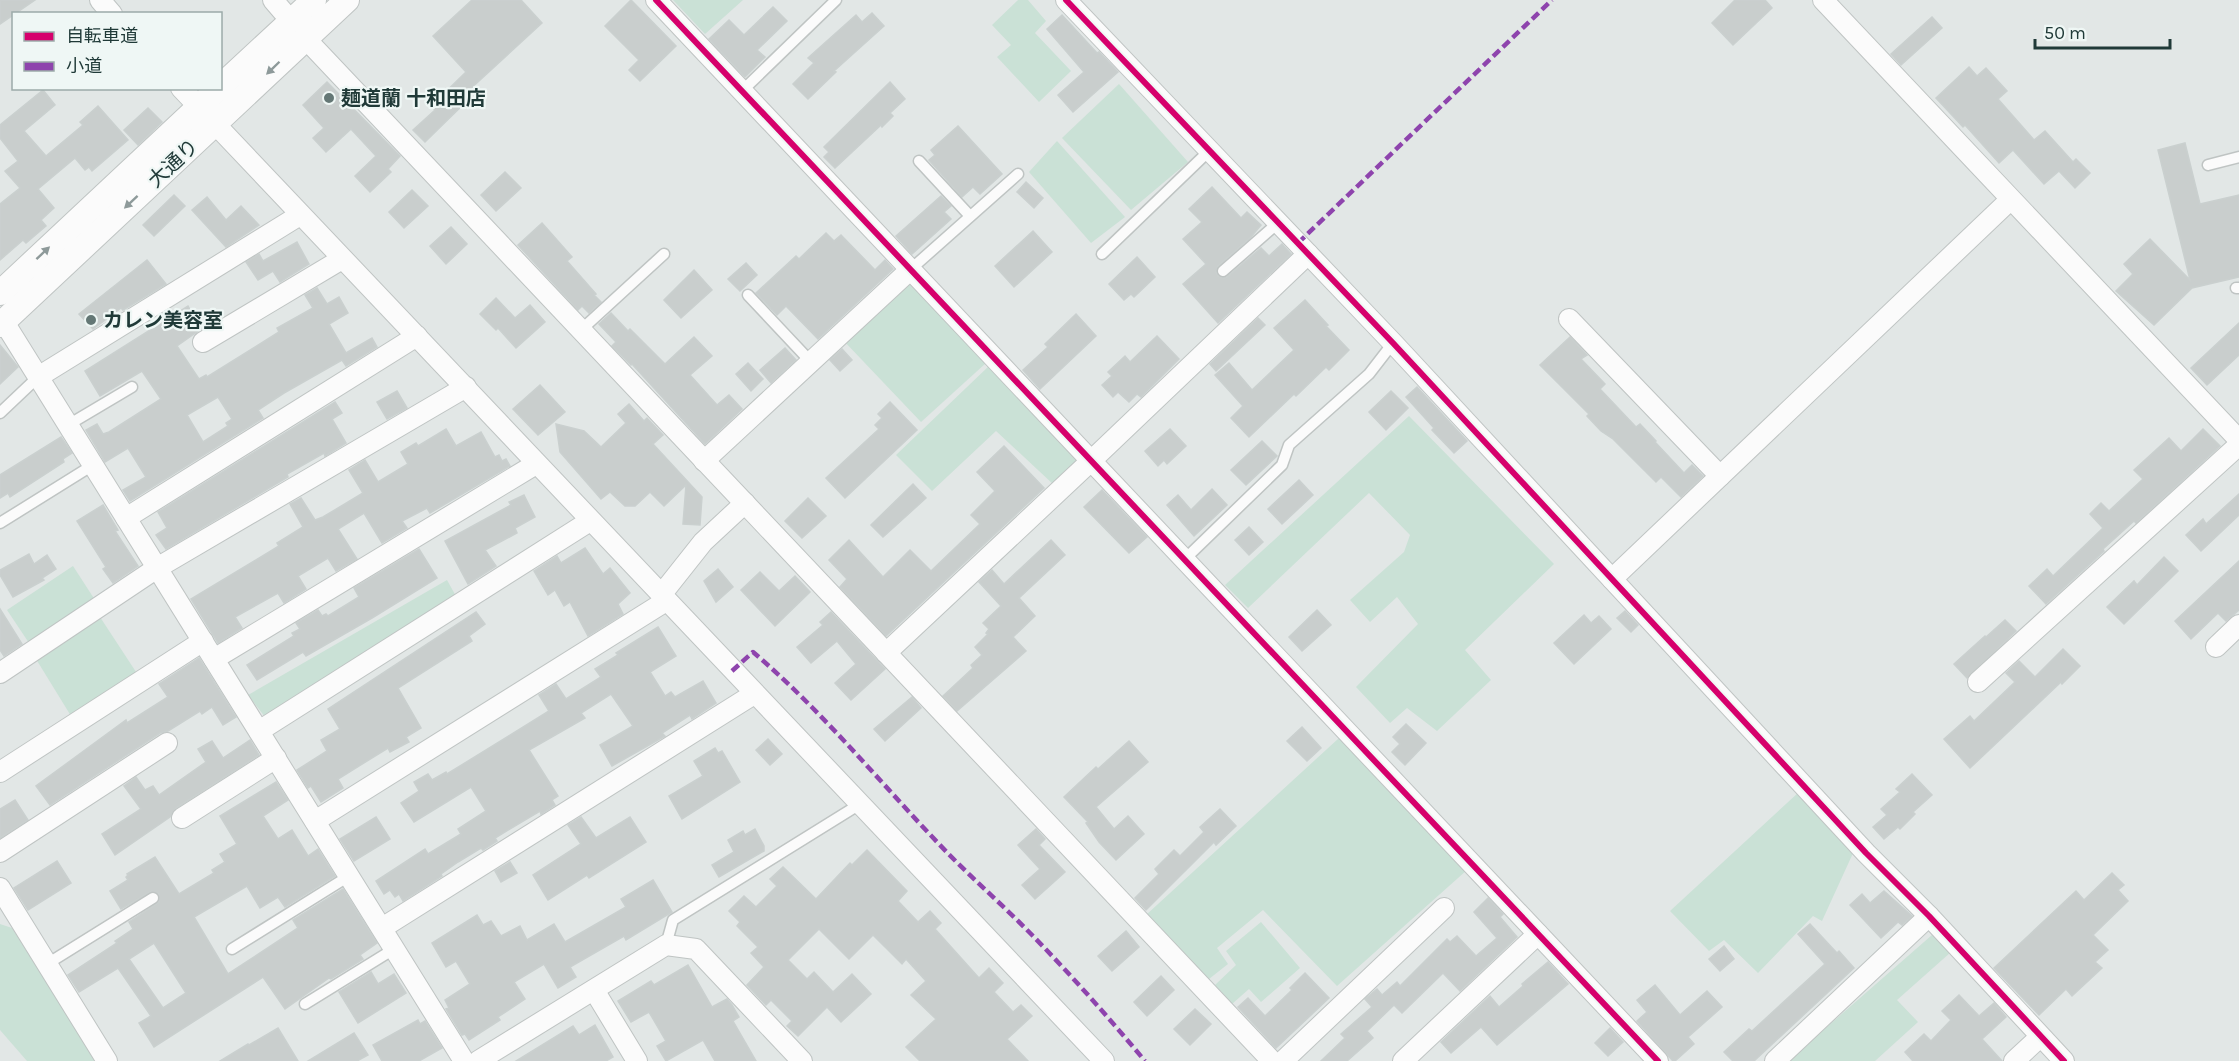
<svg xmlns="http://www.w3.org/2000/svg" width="2239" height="1061" viewBox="0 0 2239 1061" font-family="Karla,'Noto Sans JP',sans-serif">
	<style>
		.green { fill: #cae1d6 }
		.building { fill: #c9cecd; stroke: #cad0cf; stroke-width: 1.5; fill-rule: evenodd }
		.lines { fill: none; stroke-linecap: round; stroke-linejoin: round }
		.service-casing { stroke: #bfc4c3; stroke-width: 13 }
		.minor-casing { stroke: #bfc4c3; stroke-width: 22 }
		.tertiary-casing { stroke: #bfc4c3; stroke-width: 26 }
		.service { stroke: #fbfbfb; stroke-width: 10 }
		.minor { stroke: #fbfbfb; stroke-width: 20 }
		.tertiary { stroke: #fbfbfb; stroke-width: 24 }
		.quiet { stroke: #8e44ad; stroke-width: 4.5; stroke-dasharray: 9 4.5; stroke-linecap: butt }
		.cycleway-casing { stroke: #eff7f5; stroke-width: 10 }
		.cycleway { stroke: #d6006c; stroke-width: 6 }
		.oneway { fill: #8e9a9a }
		.poi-dot { fill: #647775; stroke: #eff7f5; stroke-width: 2 }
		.labels { text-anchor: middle; stroke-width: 4.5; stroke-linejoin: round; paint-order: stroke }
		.poi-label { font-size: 20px; font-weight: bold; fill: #203a38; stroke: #eff7f5; text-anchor: start }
		.street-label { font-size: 20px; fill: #203a38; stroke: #eff7f5 }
	</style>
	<rect width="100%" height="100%" fill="#e2e7e6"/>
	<!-- green -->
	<g class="green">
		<polygon points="673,0 743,0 705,34"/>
		<polygon points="1018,0 1028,0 1046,21 1035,33 1071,71 1039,102 997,57 1011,45 992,25"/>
		<polygon points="1119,84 1188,162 1131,210 1062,138"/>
		<polygon points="1057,141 1125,217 1091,243 1029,172"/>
		<polygon points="910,279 986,363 921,422 843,340"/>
		<polygon points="990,365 1081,458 1054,485 996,431 932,491 896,455"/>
		<polygon points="1409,416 1554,564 1465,650 1491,680 1437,731 1407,708 1390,723 1356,687 1418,624 1397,597 1370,622 1350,600 1404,552 1410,535 1369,493 1248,608 1225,585"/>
		<polygon points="73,566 95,600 29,643 7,610"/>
		<polygon points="447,580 457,598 265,717 248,695"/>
		<polygon points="100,617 138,675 71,716 36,659"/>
		<polygon points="1339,738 1467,870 1337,986 1263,910 1217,948 1228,964 1209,979 1146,915"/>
		<polygon points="1799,792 1854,851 1822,921 1813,916 1758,973 1724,940 1709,951 1670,911"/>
		<polygon points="1261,922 1300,968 1261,1002 1249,989 1232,1004 1215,985 1236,965 1226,951"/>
		<polygon points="0,924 12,928 96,1061 27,1061 0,1030"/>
		<polygon points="1932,935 1951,952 1897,1000 1918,1022 1875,1061 1788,1061"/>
	</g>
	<!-- building -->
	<g class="building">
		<polygon points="0,0 35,0 0,24"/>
		<polygon points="472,0 521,0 542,23 467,92 471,97 425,142 413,130 435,110 431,106 466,72 433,36"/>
		<polygon points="631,0 676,46 640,81 629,70 639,60 605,26"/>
		<polygon points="1735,0 1765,0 1772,8 1733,45 1712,23"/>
		<polygon points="773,7 787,21 757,50 765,57 745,77 709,39 729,20 744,35"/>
		<polygon points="872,13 884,26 834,71 836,72 808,99 793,84 814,63 808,58 856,15 862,22"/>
		<polygon points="1062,15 1097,53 1099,52 1118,72 1073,112 1058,95 1084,72 1047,29"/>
		<polygon points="1932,17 1942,28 1901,65 1891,54"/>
		<polygon points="1969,67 1977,76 1986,68 2007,91 1998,99 2034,140 2045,131 2073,162 2076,159 2090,173 2075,188 2059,171 2044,184 2013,150 1999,163 1965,125 1963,127 1936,98"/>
		<polygon points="327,82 400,156 388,169 391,172 370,192 355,176 376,156 351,129 326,152 313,138 324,128 303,105"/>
		<polygon points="890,82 905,99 890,113 893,116 882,127 881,125 835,168 824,157 829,152 824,147"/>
		<polygon points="43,90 55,105 24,131 46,156 83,125 80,122 98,106 128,140 92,171 89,167 85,170 75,158 38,189 54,208 41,220 46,226 26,243 23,240 0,260 0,204 20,188 5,171 18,161 0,138 0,125"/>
		<polygon points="148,108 162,122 138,145 124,130"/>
		<polygon points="958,126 1002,174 980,194 973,187 962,197 929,160 935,155 931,150"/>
		<polygon points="2185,143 2200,204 2239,195 2239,277 2192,288 2154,325 2116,291 2133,274 2124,264 2150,239 2190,280 2158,150"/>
		<polygon points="505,172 521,188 496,211 481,195"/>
		<polygon points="1026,182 1043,198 1034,208 1017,192"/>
		<polygon points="1212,187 1241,218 1247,212 1261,225 1251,237 1218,266 1216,272 1218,276 1224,278 1227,277 1261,248 1269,256 1282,244 1291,254 1218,323 1183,284 1206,264 1183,239 1202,222 1189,209"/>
		<polygon points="412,190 428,206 404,228 389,212"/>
		<polygon points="174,195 185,206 154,236 143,225"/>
		<polygon points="941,196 951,206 944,212 951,219 912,254 896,236"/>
		<polygon points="207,197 226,220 241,206 259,225 226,247 192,210"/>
		<polygon points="542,223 572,257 567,261 596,294 594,295 601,302 589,313 582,306 578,310 518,245"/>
		<polygon points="451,227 467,244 446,264 430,246"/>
		<polygon points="1033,231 1052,252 1014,287 995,266"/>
		<polygon points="826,233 834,241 841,235 875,270 885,260 893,269 818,339 786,306 777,315 756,293 796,256 799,259"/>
		<polygon points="297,242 309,264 280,282 273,271 258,280 246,262 259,254 263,261"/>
		<polygon points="1137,257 1155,277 1134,297 1131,294 1124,300 1109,284"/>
		<polygon points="147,260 166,284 123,310 121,308 93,329 79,314"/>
		<polygon points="746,263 757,275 740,291 728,279"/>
		<polygon points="694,270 712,290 681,318 664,300"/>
		<path d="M317,288L327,304L339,297L348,313L329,324L346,353L372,338L377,347L346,366L342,360L284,393L258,410L263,418L130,501L123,490L146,477L128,448L105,462L86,430L97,424L103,434L109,432L161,399L142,371L100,396L85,371L188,306L201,329L177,346L199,379L206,375L207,377L279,332L277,328L313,308L305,295ZM218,397L232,419L226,423L228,426L203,442L187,415Z"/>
		<polygon points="496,298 515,318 530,305 545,322 516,348 498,328 496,330 480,314"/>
		<polygon points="1305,300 1328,325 1326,326 1349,350 1329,370 1326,367 1296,396 1294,394 1249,437 1231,418 1243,406 1215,375 1229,363 1252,390 1294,350 1274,328"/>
		<polygon points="611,313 628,331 630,329 665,364 694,337 712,356 690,375 717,405 729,395 742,409 705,444 632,364 631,365 612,346 616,342 599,324"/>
		<polygon points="1076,314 1096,336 1040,389 1023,370 1048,347 1045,344"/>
		<polygon points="1258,318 1265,325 1216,371 1210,364"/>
		<polygon points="2239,323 2239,355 2207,385 2191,368"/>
		<polygon points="1157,336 1179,359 1141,397 1137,394 1129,402 1118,392 1113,397 1102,385 1112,376 1108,372 1125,356 1130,362"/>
		<polygon points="1570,337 1587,355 1581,359 1605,384 1600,389 1636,427 1640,424 1656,441 1655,442 1684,473 1692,465 1703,476 1681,497 1661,477 1656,482 1613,439 1601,431 1587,416 1589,414 1540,365"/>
		<polygon points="0,345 18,367 0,384"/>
		<polygon points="785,348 796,360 771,383 760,370"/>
		<polygon points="842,349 852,360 840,371 830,360"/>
		<polygon points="748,363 763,379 751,391 736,374"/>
		<polygon points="540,385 565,412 538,435 513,409"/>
		<polygon points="1417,387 1467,441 1454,453 1432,430 1434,428 1406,397"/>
		<polygon points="397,391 407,408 387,419 377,402"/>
		<polygon points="1391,391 1408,408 1386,430 1369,412"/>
		<polygon points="335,402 342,413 332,419 346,443 325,456 324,453 287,474 288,477 166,549 156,535 167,528 158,512"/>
		<polygon points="890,402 917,430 845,498 826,478 879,429 875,425 882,418 878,414"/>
		<polygon points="629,404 644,421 647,418 663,435 653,444 702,497 700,525 683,524 686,485 664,506 650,492 635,506 625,506 610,492 601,499 560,452 556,424 584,431 601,447 626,423 618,414"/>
		<polygon points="446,429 456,446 481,432 495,457 499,455 502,461 506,459 510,466 430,513 427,508 402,521 407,528 382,543 364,513 338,529 357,559 336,571 328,558 298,576 306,589 284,603 278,593 235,617 242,628 218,643 191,599 279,546 277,543 303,527 290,504 301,498 315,520 323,517 363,493 349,470 365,460 378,482 408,464 401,452 416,443 418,446"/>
		<polygon points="1170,429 1186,446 1167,464 1164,460 1158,466 1145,451"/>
		<polygon points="2203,429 2220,446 2136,523 2134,521 2103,549 2104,551 2046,604 2029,586 2047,569 2053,576 2103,528 2090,514 2101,503 2109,511 2143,479 2134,470 2169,438 2181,451"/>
		<polygon points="61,437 72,453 63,459 64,462 10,497 8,493 0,498 0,475"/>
		<polygon points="1262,441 1277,456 1246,485 1231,470"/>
		<polygon points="1004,446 1044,488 886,636 840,587 847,579 829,560 849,540 883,577 910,550 931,571 980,524 971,515 995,491 977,472"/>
		<polygon points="1299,480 1313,495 1282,524 1268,509"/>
		<polygon points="913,484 926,498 883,537 871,525"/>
		<polygon points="1212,489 1227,505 1194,536 1167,505 1178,495 1191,510"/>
		<polygon points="1102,490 1147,537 1129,553 1084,507"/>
		<polygon points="2239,494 2239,515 2201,551 2186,535 2203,519 2206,524"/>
		<polygon points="524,495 535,517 515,528 517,533 485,550 496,566 468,584 445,541 511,505 509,502"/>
		<polygon points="808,498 826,516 802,538 785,521"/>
		<polygon points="103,505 118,530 115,531 138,566 113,583 103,569 106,567 77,521"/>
		<polygon points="1249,527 1263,542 1249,555 1235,540"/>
		<polygon points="1051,540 1065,555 1019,598 1035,616 1013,637 1026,651 957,711 943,696 973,668 971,665 982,655 975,647 988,634 986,633 989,629 983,623 1001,606 979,582 992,570 1004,584"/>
		<polygon points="585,548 603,574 610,568 630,593 618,604 623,614 588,636 570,602 564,606 555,590 548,595 534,571 557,556 561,563"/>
		<polygon points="419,549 437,578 372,618 306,656 303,652 257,680 247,665 294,636 292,633 300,629 296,623 318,610 322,616 326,614 328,616 359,597 354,588"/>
		<polygon points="29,554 34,564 47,555 56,569 42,578 44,580 13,597 0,575 0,570"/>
		<polygon points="2164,557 2178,571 2124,624 2107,607 2134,581 2137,585"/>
		<polygon points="2239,561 2239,610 2226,621 2218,613 2191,639 2175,621"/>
		<polygon points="718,569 733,587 716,602 704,581"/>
		<polygon points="760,572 779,591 795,576 810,592 775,626 741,590"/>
		<polygon points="0,609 22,644 4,656 0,650"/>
		<polygon points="1317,610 1331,625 1302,651 1289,637"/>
		<polygon points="1625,611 1638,625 1631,632 1617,618"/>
		<polygon points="476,612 485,624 469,636 472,641 398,688 421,728 406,737 409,742 390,752 388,748 338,779 343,788 321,802 311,786 308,788 297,770 327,751 321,740 340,729 328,709"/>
		<polygon points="831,612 885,669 851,700 835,683 856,664 837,641 811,663 797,647 823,625 820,622"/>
		<polygon points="1584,615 1591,623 1599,616 1611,629 1574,664 1554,643"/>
		<polygon points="2005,620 2016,631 1967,678 1954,664 1985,636 1986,637"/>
		<polygon points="658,627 676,656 650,672 665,696 671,692 675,697 703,681 716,703 692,719 690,715 662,733 665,736 612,766 600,745 633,726 611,694 581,713 585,718 529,750 558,796 552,800 555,805 541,814 540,811 495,838 497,841 483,850 481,848 458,862 441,874 442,876 403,901 399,894 395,897 390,890 384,894 376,881 425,849 428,854 461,834 458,829 486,811 471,787 414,822 401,803 419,791 414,782 428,774 432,780 446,772 447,774 549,711 539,695 556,684 566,699 601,677 595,669 618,655 616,653"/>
		<polygon points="2063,649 2080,666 2062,684 2061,682 1970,768 1944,739 1970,716 1974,721 2015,682 2006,673 2019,661 2035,677"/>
		<polygon points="199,658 236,717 223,725 212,707 202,714 200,711 168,731 160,733 50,805 36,786 126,720 127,723 168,697 159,684"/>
		<polygon points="912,697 921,708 885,741 874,729"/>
		<polygon points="1406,724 1426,743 1405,765 1392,752 1400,744 1393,737"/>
		<polygon points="1302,727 1321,748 1307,761 1287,741"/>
		<polygon points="768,739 782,754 770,765 756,750"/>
		<polygon points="250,740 259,755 176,808 170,817 115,855 102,834 141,809 124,786 136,777 145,790 153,786 159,795 206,762 198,749 212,741 223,758"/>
		<polygon points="1129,741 1148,762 1096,807 1114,829 1128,816 1144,834 1116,860 1099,842 1086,823 1088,822 1064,797 1096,767 1098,769"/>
		<polygon points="715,748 718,753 722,751 740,782 682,819 669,796 703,776 694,761"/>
		<polygon points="1912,774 1932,795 1913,812 1915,814 1900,829 1898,827 1884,839 1873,827 1887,815 1881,809 1900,792 1896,789"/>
		<path d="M276,782L288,800L263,816L278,839L292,830L308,856L318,849L335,876L285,907L278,897L260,908L247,886L194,917L228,974L298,928L293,920L343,889L377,943L360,955L363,959L331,979L329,978L285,1009L263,977L154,1047L139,1023L151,1016L118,968L79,992L68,975L117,943L115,941L133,929L129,922L159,902V894L152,891L121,909L110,891L128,880L126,877L128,875L127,874L155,857L179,894L214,873L212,870L225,862L220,854L237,844L220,816ZM154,943L186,993L163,1008L129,959Z"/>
		<polygon points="15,800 28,820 0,838 0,809"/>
		<polygon points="1220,809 1236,826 1216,845 1214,842 1146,910 1135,898 1159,874 1155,869 1174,850 1180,856 1204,832 1200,827"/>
		<polygon points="376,817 390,839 354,861 340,839"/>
		<polygon points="581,817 596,838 630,817 646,842 589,878 587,875 548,900 533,875 581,844 568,825"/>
		<polygon points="755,829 764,846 764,851 719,877 712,865 734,852 728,840 743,831 745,835"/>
		<polygon points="1036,829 1045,839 1039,845 1065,872 1035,899 1022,885 1040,869 1018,845"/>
		<polygon points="867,850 907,891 898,901 918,922 930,911 941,923 935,929 979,978 989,968 1003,983 994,992 1013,1012 1021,1005 1032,1016 1007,1039 1028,1061 920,1061 906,1047 936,1019 911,995 926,981 906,959 902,964 873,935 849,959 819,929 788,960 807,979 814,972 833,992 852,974 871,994 841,1022 827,1007 798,1036 787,1026 792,1021 771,1000 766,1005 747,985 764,967 751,953 758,947 737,926 740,922 729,911 744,896 756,907 777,886 770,879 783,867 816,899 850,863 852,865"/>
		<polygon points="57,861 71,883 28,910 14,888"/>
		<polygon points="510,862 517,873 501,882 495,871"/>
		<polygon points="2112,873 2124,885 2118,890 2128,901 2093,935 2108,950 2095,962 2102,968 2072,996 2066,989 2039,1015 1994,968 2076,891 2084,900"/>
		<polygon points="653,880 672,912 626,940 624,936 570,967 576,977 558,988 544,964 514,982 525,999 498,1017 500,1020 469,1040 465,1034 462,1035 446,1009 449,1008 445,1000 470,984 456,961 446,967 432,943 477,915 483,925 491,921 501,936 520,926 527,940 554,924 565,942 626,907 621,899"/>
		<polygon points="1884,891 1912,916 1902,925 1898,922 1881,938 1850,905 1862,894 1870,903"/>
		<polygon points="1488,898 1503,914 1500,917 1517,937 1460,991 1443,973 1402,1013 1394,1005 1367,1031 1373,1038 1347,1061 1321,1061 1345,1038 1341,1034 1372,1007 1365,999 1377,989 1382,995 1397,982 1400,986 1447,939 1450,942 1457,936 1476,956 1497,938 1474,912"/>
		<polygon points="1810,924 1837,953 1839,951 1854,968 1754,1061 1733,1061 1724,1052 1749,1029 1752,1031 1825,964 1798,934"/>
		<polygon points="1126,931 1139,947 1112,971 1098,956"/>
		<polygon points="1724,946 1734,959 1720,971 1709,959"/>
		<polygon points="1548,962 1568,984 1497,1045 1481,1027 1451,1053 1441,1042 1490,996 1499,1007 1523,986 1522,984"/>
		<polygon points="688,965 712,1007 727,999 732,1005 739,1017 733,1021 756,1061 715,1061 703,1040 666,1061 657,1046 666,1041 649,1012 631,1022 618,1001 651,981 654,985"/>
		<polygon points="371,972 378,984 394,974 406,993 358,1023 339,992"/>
		<polygon points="1305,973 1329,998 1276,1048 1238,1007 1248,998 1265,1016 1292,990 1290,988"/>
		<polygon points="1161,976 1174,990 1147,1016 1134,1002"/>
		<polygon points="1655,985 1680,1015 1707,991 1722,1007 1688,1037 1694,1044 1675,1061 1673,1061 1637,1021 1647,1012 1637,1000"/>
		<polygon points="1959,995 1979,1016 1994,1003 2006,1017 1982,1039 2002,1061 1913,1061 1905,1052 1924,1034 1931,1041 1951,1020 1942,1011"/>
		<polygon points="1195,1009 1211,1024 1190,1045 1174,1029"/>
		<polygon points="418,1020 420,1024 425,1021 442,1048 419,1061 382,1061 373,1045"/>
		<polygon points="595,1025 613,1057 606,1061 516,1061 573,1026 579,1035"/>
		<polygon points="278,1028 298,1061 220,1061 248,1044 249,1045"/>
		<polygon points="1610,1028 1623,1042 1608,1056 1595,1043"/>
		<polygon points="354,1033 368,1055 357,1061 308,1061"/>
	</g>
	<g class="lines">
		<!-- service casing -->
		<g class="service-casing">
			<g id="service">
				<polyline points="742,91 836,0"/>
				<polyline points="919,161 970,216"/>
				<polyline points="2208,165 2239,157"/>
				<polyline points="1102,254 1209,151"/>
				<polyline points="911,269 1018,174"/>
				<polyline points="1223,271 1278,223"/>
				<polyline points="2236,288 2239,288"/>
				<polyline points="748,295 811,362"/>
				<polyline points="581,330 664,254"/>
				<polyline points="0,413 38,377"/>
				<polyline points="68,425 132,387"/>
				<polyline points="0,523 93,465"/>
				<polyline points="1185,559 1282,465 1289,445 1369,374 1393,343"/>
				<polyline points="666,945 673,920 860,804"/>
				<polyline points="232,949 349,876"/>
				<polyline points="47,964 153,898"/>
				<polyline points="305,1004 394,949"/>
			</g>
		</g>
		<!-- minor casing -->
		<g class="minor-casing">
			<g id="minor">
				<polyline points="100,0 112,14"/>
				<polyline points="273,0 291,21"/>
				<polyline points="656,0 1658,1061"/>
				<polyline points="1066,0 1393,343 1866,853 1929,916 2064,1061"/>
				<polyline points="1823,0 2239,440"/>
				<polyline points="305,38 1272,1061"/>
				<polyline points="181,88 1104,1061"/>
				<polyline points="1569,319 1720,476"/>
				<polyline points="4,322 464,1061"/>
				<polyline points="203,342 342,259"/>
				<polyline points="38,377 300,215"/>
				<polyline points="704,461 911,269"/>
				<polyline points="126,518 417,336"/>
				<polyline points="1612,579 2010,200"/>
				<polyline points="661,595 703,542 745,503"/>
				<polyline points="2216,647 2239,625"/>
				<polyline points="886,653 1092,460 1308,254"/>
				<polyline points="214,659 536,464"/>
				<polyline points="0,673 157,568 466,387"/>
				<polyline points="1978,682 2239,445"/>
				<polyline points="259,731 590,521"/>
				<polyline points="0,772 203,641"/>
				<polyline points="182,818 276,758"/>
				<polyline points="315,821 666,601"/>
				<polyline points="0,852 167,743"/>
				<polyline points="0,888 107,1061"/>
				<polyline points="382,928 754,694"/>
				<polyline points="594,990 637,1061"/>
				<polyline points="478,1061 666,945 696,949 802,1061"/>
				<polyline points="1283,1061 1444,908"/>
				<polyline points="1403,1061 1538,934"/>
				<polyline points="1775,1061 1929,916"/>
				<polyline points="2014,1061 2040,1037"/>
			</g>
		</g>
		<!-- tertiary casing -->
		<g class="tertiary-casing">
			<g id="tertiary">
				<polyline points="220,87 314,0"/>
				<polyline points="0,293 219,88"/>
				<polyline points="0,325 347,0"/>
			</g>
		</g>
		<!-- service -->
		<use href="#service" class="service"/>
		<!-- minor -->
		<use href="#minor" class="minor"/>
		<!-- tertiary -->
		<use href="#tertiary" class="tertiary"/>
		<!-- quiet -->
		<g class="quiet">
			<polyline points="1298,243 1552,0"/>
			<path d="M732,671L753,652C821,710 877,779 939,844C969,876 1003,905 1033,936C1072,976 1109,1018 1145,1061"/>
		</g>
		<!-- cycleway casing -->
		<g class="cycleway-casing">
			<g id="cycleway">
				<polyline points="656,0 1658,1061"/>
				<polyline points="1066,0 1393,343 1866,853 1929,916 2064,1061"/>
			</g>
		</g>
		<!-- cycleway -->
		<use href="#cycleway" class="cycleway"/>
	</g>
	<!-- one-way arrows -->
	<defs><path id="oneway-solid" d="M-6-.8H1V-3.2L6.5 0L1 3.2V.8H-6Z" transform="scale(1.5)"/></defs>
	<g class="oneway">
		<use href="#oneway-solid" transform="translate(273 68) rotate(136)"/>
		<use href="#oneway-solid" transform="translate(131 202) rotate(137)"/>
		<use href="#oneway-solid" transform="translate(43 253) rotate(-43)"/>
	</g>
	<!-- markers -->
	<g class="poi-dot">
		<circle cx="329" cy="98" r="6"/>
		<circle cx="91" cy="320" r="6"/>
	</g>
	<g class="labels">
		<!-- poi labels -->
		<g class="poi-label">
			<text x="341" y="105">麺道蘭 十和田店</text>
			<text x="103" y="327">カレン美容室</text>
		</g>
		<!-- street labels -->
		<g class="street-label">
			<text transform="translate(173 163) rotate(-43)" y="7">大通り</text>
		</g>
	</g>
	<!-- legend -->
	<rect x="12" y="12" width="210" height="78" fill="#eff7f5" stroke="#9caba9" stroke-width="1.5"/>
	<rect x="24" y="32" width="30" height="9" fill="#d6006c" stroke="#9caba9" stroke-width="1.5"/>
	<text x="66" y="42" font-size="18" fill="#203a38">自転車道</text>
	<rect x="24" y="62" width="30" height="9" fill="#8e44ad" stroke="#9caba9" stroke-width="1.5"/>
	<text x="66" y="72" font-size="18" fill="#203a38">小道</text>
	<!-- scale -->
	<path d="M2035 39v9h135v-9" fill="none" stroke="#203a38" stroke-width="3"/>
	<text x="2044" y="39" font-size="18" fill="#203a38" stroke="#eff7f5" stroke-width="4.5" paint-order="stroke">50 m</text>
</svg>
